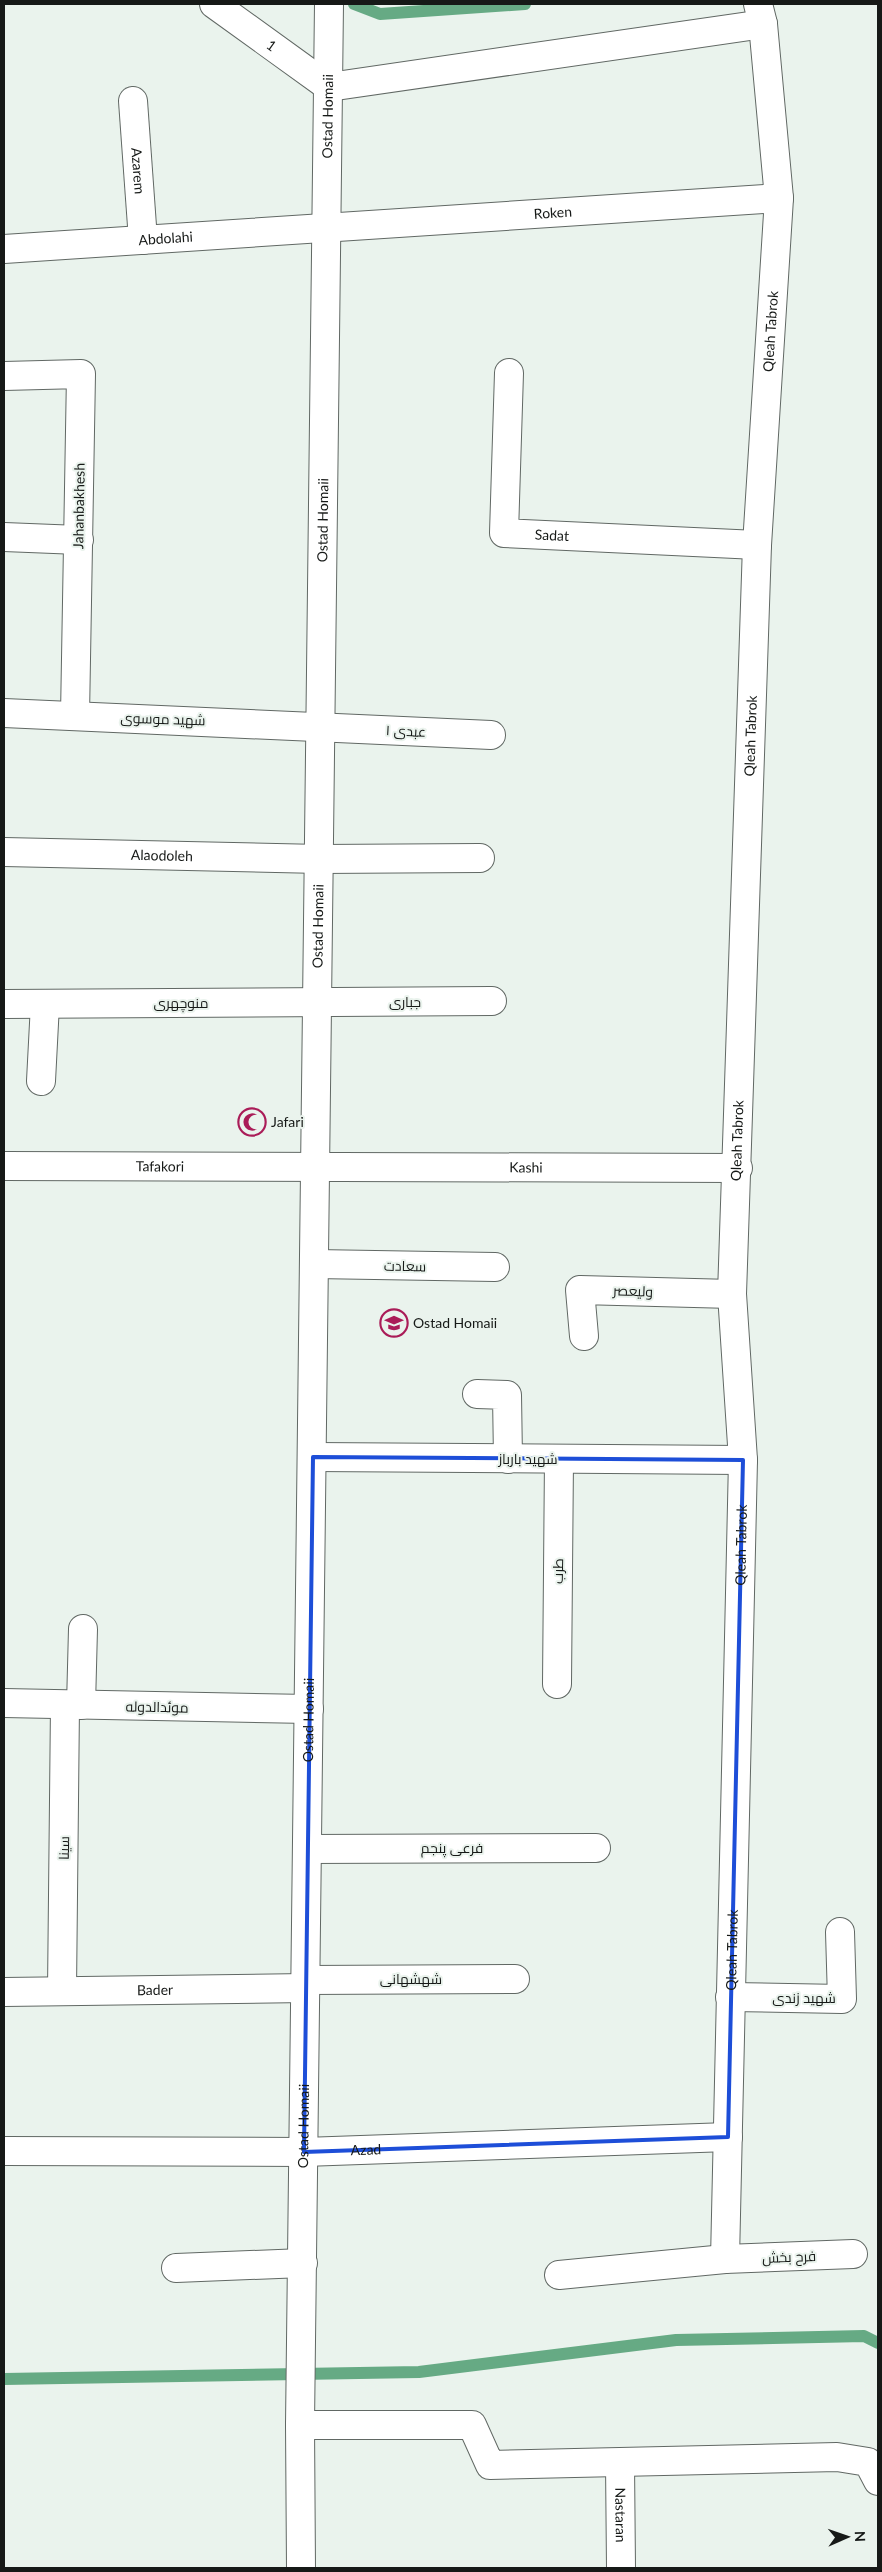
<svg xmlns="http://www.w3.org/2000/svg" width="882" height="2572" viewBox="0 0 882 2572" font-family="Lato,Cairo,sans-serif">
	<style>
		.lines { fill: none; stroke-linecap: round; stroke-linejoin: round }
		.stream { stroke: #66aa84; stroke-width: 12 }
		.minor-casing { stroke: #616864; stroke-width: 30 }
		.tertiary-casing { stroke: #616864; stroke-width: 30 }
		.minor { stroke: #fff; stroke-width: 28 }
		.tertiary { stroke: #fff; stroke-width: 28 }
		.marked { fill: none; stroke: #1d4ed8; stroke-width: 4; stroke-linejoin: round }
		.labels { text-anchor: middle; stroke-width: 4; stroke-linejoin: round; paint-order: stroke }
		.street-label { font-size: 14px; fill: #161917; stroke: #eaf3ed }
		.poi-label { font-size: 14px; fill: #161917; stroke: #eaf3ed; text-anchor: start }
	</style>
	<rect width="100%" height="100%" fill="#eaf3ed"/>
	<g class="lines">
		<!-- stream -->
		<g class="stream">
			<polyline points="354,4 380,14 525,4"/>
			<polyline points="4,2379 419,2372 676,2340 864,2336 878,2343"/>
		</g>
		<!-- minor casing -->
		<g class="minor-casing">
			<g id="minor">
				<path id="s1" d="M214,4L329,87L763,24"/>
				<path id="s2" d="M133,101L143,240"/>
				<path id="s3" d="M4,249L779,198"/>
				<path id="s4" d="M509,373L504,533L757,545"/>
				<polyline points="4,376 81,374 75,716"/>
				<polyline points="4,537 79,540"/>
				<polyline points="4,713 491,735"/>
				<path id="s5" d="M4,852L320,859L480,858"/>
				<polyline points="4,1004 492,1001"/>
				<polyline points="41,1081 45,1004"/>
				<path id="s6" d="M4,1166L738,1168"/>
				<polyline points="315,1264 495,1267"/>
				<polyline points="584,1336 580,1290 732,1294"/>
				<polyline points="477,1394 507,1395 508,1459"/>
				<polyline points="313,1457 743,1460"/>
				<polyline points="557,1684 559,1459"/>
				<polyline points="4,1703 309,1709"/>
				<polyline points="81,1705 83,1629"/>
				<polyline points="308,1849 596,1848"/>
				<polyline points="306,1980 515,1979"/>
				<polyline points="62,1991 65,1705"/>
				<path id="s7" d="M4,1992L306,1988"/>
				<polyline points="730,1997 842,1999 840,1932"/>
				<path id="s8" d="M4,2151L304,2152L728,2137"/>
				<path id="s9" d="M725,2259L743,1460L732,1294L757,545L779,198L763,24L758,4"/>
				<polyline points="176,2268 303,2263"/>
				<polyline points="559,2275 725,2259 853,2254"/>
				<polyline points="300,2425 472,2425 490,2465 837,2457 868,2462 878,2481"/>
				<path id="s10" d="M620,2463L621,2568"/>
			</g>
		</g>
		<!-- tertiary casing -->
		<g class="tertiary-casing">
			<g id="tertiary">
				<path id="s11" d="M301,2568L300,2425L329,4"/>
			</g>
		</g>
		<!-- minor -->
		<use href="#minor" class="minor"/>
		<!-- tertiary -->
		<use href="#tertiary" class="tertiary"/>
	</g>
	<!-- marked area -->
	<path class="marked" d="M313,1457L743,1460L728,2137L304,2152Z"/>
	<!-- icons -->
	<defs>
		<g id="mosque-ring" transform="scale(1.4375)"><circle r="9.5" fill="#eaf3ed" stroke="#aa1c58" stroke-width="1.5"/><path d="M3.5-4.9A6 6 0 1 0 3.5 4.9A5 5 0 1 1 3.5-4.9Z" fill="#aa1c58"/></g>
		<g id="school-ring" transform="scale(1.4375)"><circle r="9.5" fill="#eaf3ed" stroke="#aa1c58" stroke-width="1.5"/><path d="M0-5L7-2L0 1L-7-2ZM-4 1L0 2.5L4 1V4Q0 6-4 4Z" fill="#aa1c58"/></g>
	</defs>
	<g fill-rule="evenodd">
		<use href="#mosque-ring" x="252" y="1122"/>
		<use href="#school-ring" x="394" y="1323"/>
	</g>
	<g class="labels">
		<!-- street labels -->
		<g class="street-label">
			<text dy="5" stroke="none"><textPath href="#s1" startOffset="71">1</textPath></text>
			<text dy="5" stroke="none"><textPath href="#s11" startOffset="2452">Ostad Homaii</textPath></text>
			<text dy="5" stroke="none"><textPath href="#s2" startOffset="70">Azarem</textPath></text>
			<text dy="5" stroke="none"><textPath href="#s3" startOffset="550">Roken</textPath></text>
			<text dy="5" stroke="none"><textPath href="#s3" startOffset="162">Abdolahi</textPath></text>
			<text dy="5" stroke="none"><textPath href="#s9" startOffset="1929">Qleah Tabrok</textPath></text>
			<text transform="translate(79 506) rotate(-89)" y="5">Jahanbakhesh</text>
			<text dy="5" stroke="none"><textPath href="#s11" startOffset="2048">Ostad Homaii</textPath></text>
			<text dy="5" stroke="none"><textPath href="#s4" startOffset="208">Sadat</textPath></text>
			<text transform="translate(163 719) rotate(2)" y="5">شهید موسوی</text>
			<text transform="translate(406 731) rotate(3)" y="5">عبدی ۱</text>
			<text dy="5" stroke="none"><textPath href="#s9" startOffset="1524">Qleah Tabrok</textPath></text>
			<text dy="5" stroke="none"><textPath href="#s5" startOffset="158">Alaodoleh</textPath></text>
			<text dy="5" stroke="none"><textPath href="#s11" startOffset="1642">Ostad Homaii</textPath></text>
			<text x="405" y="1007">جباری</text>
			<text x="181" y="1008">منوچهری</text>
			<text dy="5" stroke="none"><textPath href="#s9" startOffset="1119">Qleah Tabrok</textPath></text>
			<text dy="5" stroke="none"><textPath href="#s6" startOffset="156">Tafakori</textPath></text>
			<text dy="5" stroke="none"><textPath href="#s6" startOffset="522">Kashi</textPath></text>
			<text transform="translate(405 1266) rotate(1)" y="5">سعادت</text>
			<text transform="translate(633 1291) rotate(2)" y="5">ولیعصر</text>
			<text x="528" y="1464">شهید بارباز</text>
			<text dy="5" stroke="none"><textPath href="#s9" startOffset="714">Qleah Tabrok</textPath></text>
			<text transform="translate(558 1571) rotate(-89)" y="5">طرب</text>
			<text transform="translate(157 1707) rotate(1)" y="5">موئدالدوله</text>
			<text dy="5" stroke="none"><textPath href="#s11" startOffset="848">Ostad Homaii</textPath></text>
			<text transform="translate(64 1848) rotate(-89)" y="5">سینا</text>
			<text x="452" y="1853">فرعی پنجم</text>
			<text dy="5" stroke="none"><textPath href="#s9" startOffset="309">Qleah Tabrok</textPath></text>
			<text x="411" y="1984">شهشهانی</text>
			<text dy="5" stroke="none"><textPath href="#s7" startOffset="151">Bader</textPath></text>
			<text x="804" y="2003">شهید زندی</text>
			<text dy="5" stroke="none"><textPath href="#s11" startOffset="442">Ostad Homaii</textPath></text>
			<text dy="5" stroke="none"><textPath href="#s8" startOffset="362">Azad</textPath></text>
			<text transform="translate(789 2257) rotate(-2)" y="5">فرح بخش</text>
			<text dy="5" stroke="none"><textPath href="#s10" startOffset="52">Nastaran</textPath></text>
		</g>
		<!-- poi labels -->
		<g class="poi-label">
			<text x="271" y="1127">Jafari</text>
			<text x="413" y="1328">Ostad Homaii</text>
		</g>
	</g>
	<!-- border -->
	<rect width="882" height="2572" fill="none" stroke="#161917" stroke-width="10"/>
	<!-- north arrow -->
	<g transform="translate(847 2537) rotate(88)" stroke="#eaf3ed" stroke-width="4" paint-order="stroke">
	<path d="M0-4L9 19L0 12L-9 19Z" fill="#161917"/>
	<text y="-8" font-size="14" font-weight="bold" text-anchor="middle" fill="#161917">N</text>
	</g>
</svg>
